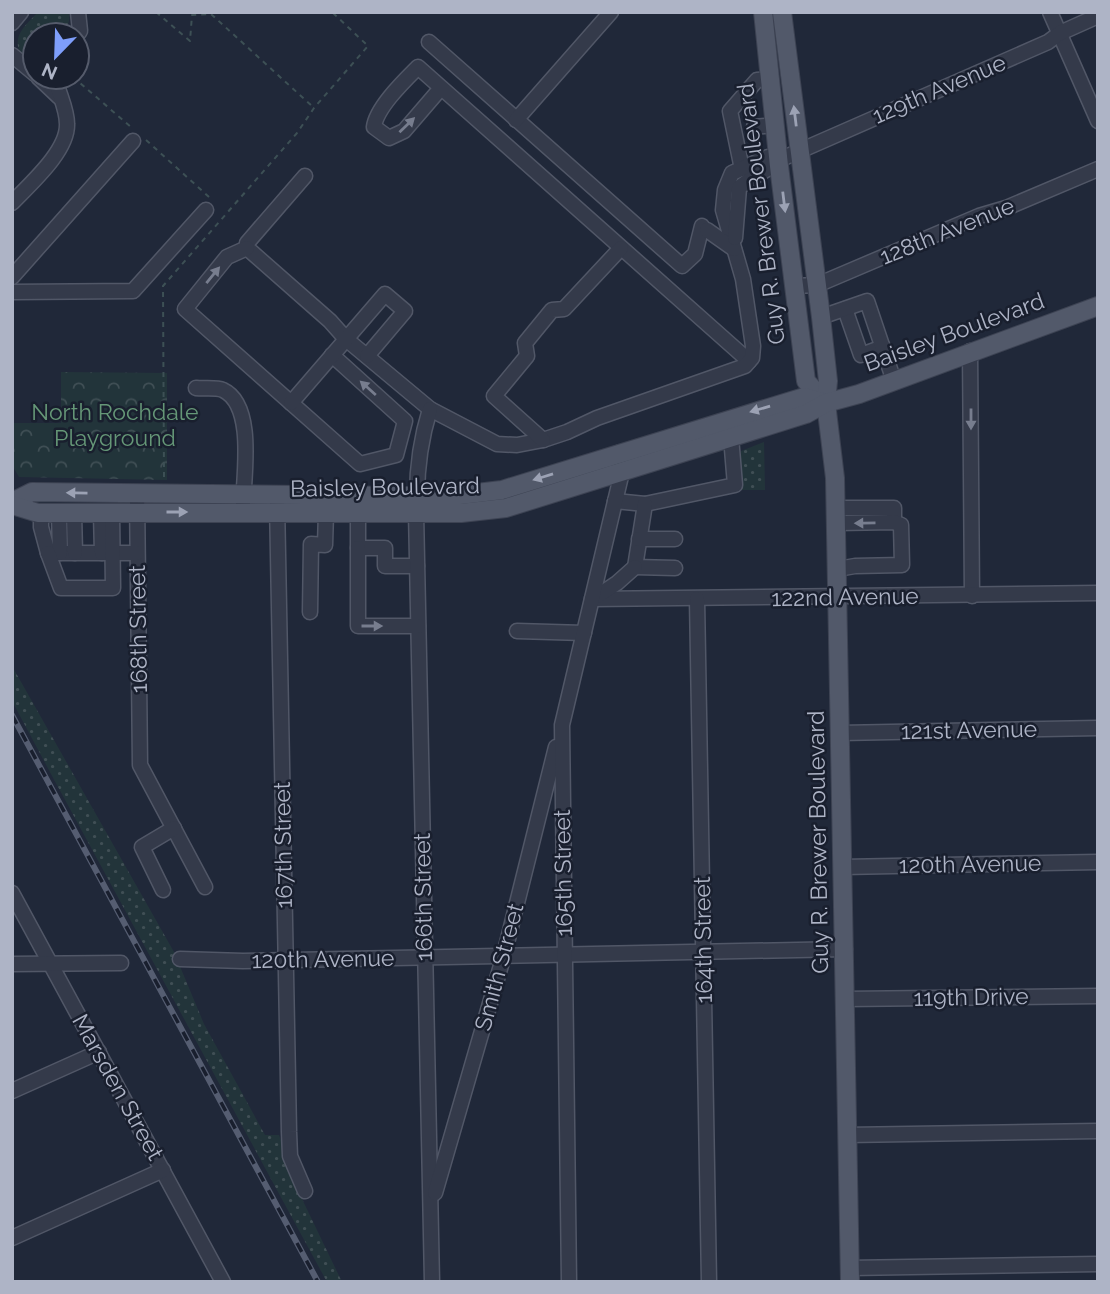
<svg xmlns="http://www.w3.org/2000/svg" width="1110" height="1294" viewBox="0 0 1110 1294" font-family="Raleway,sans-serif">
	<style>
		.grass { fill: url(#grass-dots) }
		.park { fill: url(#park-crowns) }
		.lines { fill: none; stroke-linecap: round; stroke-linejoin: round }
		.minor-casing { stroke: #515767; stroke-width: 17 }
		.major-casing { stroke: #3d4353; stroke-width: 20 }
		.path { stroke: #3d5055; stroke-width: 2; stroke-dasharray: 5 5; stroke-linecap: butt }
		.minor { stroke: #343a4a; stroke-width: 14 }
		.major { stroke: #52596a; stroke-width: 18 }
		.rail-casing { stroke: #555d71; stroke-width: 6 }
		.rail { stroke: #191f2e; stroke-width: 3.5; stroke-dasharray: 10; stroke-linecap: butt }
		.oneway { fill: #9ca2b4 }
		.oneway2 { fill: #777d8e }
		.labels { text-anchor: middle; stroke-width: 5; stroke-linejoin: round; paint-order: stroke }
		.street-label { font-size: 23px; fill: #aeb4c6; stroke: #191f2e }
		.park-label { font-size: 23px; fill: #659777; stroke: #191f2e }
	</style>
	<defs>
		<pattern id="grass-dots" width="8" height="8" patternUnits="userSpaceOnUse" patternTransform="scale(1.75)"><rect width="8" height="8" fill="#22343a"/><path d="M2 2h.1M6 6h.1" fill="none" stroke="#404f55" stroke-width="1.8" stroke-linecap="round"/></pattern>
		<pattern id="park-crowns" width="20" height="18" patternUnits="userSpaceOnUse" patternTransform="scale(1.75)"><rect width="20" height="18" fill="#22343a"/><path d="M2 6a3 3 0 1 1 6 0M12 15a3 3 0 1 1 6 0" fill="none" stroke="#404f55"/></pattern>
	</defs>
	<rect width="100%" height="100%" fill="#202839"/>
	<!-- grass -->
	<g class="grass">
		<path d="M38,12H69C71,23 66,28 60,35H35V58L29,57L20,52C12,35 27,24 38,12Z"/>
		<polygon points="764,442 765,490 741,490 741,451"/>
		<polygon points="12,666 174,952 204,1024 265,1135 279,1135 303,1201 342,1282 327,1282 51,774 12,701"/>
	</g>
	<!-- park -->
	<polygon class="park" points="61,372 167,373 167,480 19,477 12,465 12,423 61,423"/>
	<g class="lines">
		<!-- minor casing -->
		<g class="minor-casing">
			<g id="minor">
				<polyline points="1050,12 1098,121"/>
				<polyline points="12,23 21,12"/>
				<polyline points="77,35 80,31 78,12"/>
				<polyline points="429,42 682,266 695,254 702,226"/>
				<polyline points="12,55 35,74"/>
				<polyline points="38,77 59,97"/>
				<path d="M441,88L404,131L389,138L374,127C376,108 404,81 418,67L749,361"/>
				<polyline points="516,120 611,12"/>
				<polyline points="754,127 775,125"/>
				<polyline points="742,169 730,111 757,80 769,79"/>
				<polyline points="305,176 247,243 247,248 330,321 346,339 430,409 497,444 517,445 543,440 567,432 597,418 745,366 752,358 753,346 743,279 723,210 725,190 732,173 768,157 779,160"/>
				<path d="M12,203C30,184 68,151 67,124C67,108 58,93 55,77"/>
				<polyline points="707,230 734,249"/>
				<path d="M735,238L739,188C751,176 767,172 779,160L1048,42L1060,33L1098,16"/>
				<polyline points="247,248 227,257 185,309 360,464 396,455 405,421 332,355"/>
				<polyline points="12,277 133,141"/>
				<polyline points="794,286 817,285 979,216 1006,208 1098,169"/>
				<polyline points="12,292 133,291 206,210"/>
				<polyline points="845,309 861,355 883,347"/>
				<polyline points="821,317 867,301 894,381"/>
				<polyline points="970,351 972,596"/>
				<path d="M196,388C204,389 216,387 223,390C255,405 244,474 243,504"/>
				<polyline points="291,403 385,294 405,311 367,356"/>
				<polyline points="543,440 494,396 527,356 525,343 552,310 564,309 621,248"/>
				<polyline points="137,493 140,765 205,887"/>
				<path d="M417,496C417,465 421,438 430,409"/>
				<polyline points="615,501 645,504 735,485 731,437"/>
				<polyline points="277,502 289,1132 290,1156 305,1191"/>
				<polyline points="645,504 635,567 675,568"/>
				<polyline points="836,508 894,508 894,522"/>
				<polyline points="358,512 358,548 385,548 385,566 417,566"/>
				<polyline points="416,512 432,1282"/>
				<polyline points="41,513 41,527 48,553 137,553"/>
				<polyline points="59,513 60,553"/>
				<polyline points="74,513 75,553"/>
				<polyline points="101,513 102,553"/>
				<polyline points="837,523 894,522 901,525 902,565 855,566 838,569"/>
				<polyline points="639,539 675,539"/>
				<polyline points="358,548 358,626 418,626"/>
				<polyline points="48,553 61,588 113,588 112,513"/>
				<polyline points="592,599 1098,593"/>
				<polyline points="593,599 617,583 635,567"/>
				<polyline points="697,599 709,1282"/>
				<polyline points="310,612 311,544 325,545 326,512"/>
				<polyline points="517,631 584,633"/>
				<polyline points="840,733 1098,728"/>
				<polyline points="843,867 1098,862"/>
				<polyline points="163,890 142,847 174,828"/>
				<polyline points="12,893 223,1282"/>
				<polyline points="180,959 243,961 845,949"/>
				<polyline points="12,964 121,963"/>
				<polyline points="845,999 1098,996"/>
				<polyline points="12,1091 99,1052"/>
				<polyline points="847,1135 1098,1131"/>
				<polyline points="435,1193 504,955 556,747"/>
				<polyline points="12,1238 163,1170"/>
				<polyline points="849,1268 1098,1264"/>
				<polyline points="569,1282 562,725 622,472 618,453"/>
			</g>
		</g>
		<!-- major casing -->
		<g class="major-casing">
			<g id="major">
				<polyline points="763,12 779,166 806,381 826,403"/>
				<polyline points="782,12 821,317 828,381 826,403 835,478 850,1282"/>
				<polyline points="12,502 32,492 403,496 460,495 502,490 804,397 826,403"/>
				<polyline points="12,505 38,513 461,513 506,508 806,414 826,403 859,394 1098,306"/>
			</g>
		</g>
		<!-- path -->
		<g class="path">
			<polyline points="108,12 113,12"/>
			<polyline points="156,12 190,41 192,15 211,14 313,107"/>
			<polyline points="73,77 131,127"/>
			<polyline points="146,140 209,197"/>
			<polyline points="164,477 163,286 297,133 314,108 368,46 332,12"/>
		</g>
		<!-- minor -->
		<use href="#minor" class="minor"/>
		<!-- major -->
		<use href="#major" class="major"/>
		<!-- rail casing -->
		<g class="rail-casing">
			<polyline id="rail" points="12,715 318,1282"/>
		</g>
		<!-- rail -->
		<use href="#rail" class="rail"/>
	</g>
	<!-- one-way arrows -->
	<defs><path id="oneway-solid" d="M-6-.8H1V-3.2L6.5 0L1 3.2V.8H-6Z" transform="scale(1.75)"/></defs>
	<g class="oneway">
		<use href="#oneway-solid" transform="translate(795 116) rotate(-97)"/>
		<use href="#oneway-solid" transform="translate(784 202) rotate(83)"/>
		<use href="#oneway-solid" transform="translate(760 409) rotate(164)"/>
		<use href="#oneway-solid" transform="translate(543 477) rotate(163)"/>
		<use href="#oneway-solid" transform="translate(77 493) rotate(-179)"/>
		<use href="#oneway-solid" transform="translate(177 512)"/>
	</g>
	<g class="oneway2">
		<use href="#oneway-solid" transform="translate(407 125) rotate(-44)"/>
		<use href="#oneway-solid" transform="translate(213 275) rotate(-51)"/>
		<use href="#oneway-solid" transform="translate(368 388) rotate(-138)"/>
		<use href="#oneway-solid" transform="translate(971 419) rotate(90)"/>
		<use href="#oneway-solid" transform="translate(865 523) rotate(179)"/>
		<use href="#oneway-solid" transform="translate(372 626)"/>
	</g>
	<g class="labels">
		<!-- street labels -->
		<g class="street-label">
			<text transform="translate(939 89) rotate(-23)" y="8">129th Avenue</text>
			<text transform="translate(761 214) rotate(-97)" y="8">Guy R. Brewer Boulevard</text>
			<text transform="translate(947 231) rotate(-22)" y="8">128th Avenue</text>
			<text transform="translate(954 332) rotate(-20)" y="8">Baisley Boulevard</text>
			<text transform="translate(385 487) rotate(-1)" y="8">Baisley Boulevard</text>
			<text transform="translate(845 597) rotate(-1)" y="8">122nd Avenue</text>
			<text transform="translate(138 629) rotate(-91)" y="8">168th Street</text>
			<text transform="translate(969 730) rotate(-1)" y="8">121st Avenue</text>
			<text transform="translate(818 842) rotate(-91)" y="8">Guy R. Brewer Boulevard</text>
			<text transform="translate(283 845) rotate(-91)" y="8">167th Street</text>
			<text transform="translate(970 864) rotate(-1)" y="8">120th Avenue</text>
			<text transform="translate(563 873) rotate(-91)" y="8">165th Street</text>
			<text transform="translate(423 897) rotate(-91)" y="8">166th Street</text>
			<text transform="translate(703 940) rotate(-91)" y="8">164th Street</text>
			<text transform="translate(323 959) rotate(-1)" y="8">120th Avenue</text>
			<text transform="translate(499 967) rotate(-75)" y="8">Smith Street</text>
			<text transform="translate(971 997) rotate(-1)" y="8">119th Drive</text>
			<text transform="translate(118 1087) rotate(61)" y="8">Marsden Street</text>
		</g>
		<!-- park labels -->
		<g class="park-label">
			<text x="115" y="420">North Rochdale<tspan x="115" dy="26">Playground</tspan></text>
		</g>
	</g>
	<!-- border -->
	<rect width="1110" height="1294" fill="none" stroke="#aeb4c6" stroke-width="28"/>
	<!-- north arrow -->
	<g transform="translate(56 56) rotate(203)"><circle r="33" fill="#191f2e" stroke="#555b6b" stroke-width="2"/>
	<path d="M0-5L12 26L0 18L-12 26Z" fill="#7e9efb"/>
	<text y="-10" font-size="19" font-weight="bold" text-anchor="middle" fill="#aeb4c6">N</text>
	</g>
</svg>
